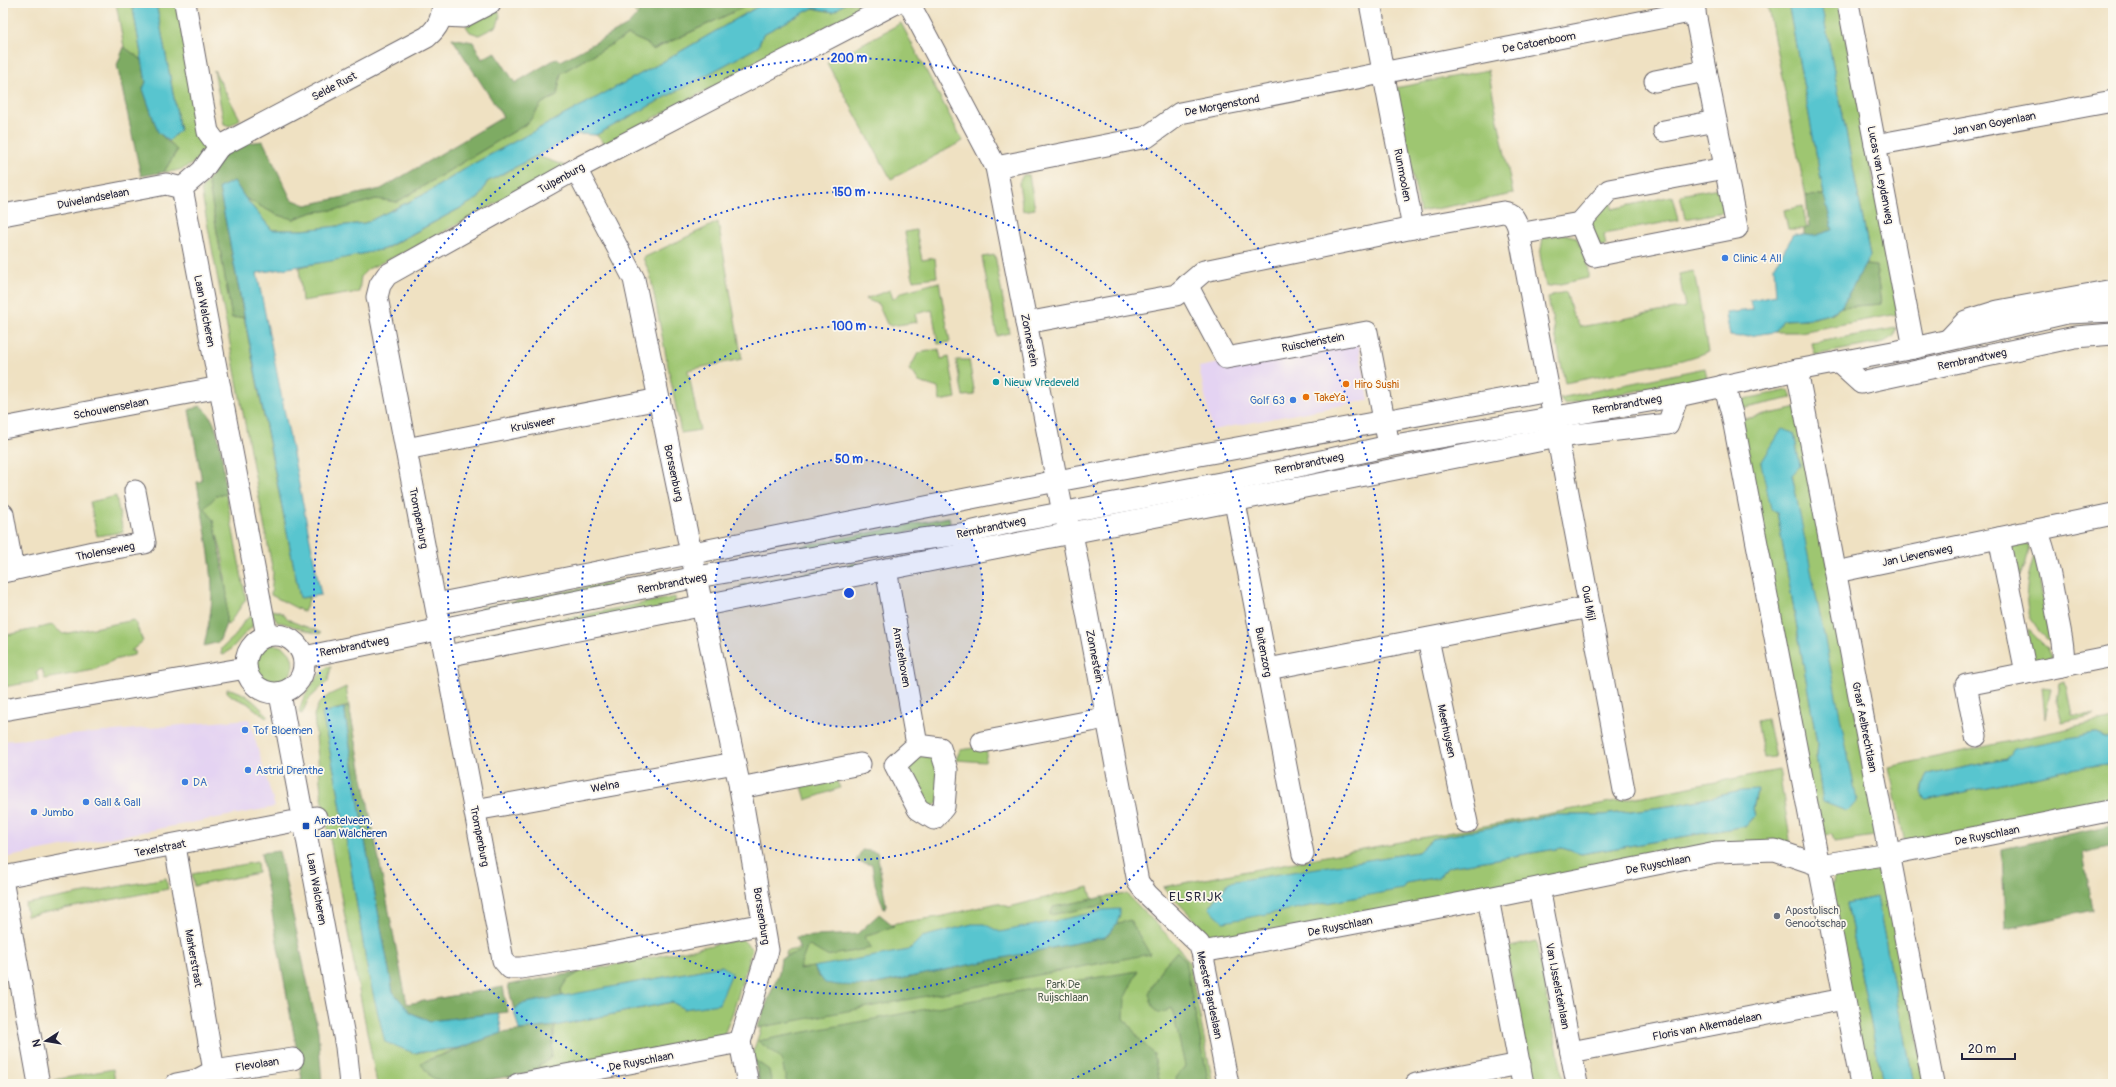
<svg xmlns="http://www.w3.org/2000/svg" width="2116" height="1087" viewBox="0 0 2116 1087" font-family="Pangolin,sans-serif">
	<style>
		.built { fill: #e4d3f2 }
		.green { fill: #9ec671; stroke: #607456; fill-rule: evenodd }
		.forest { fill: #7eab63; stroke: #50664f }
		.water { fill: #58c5cf; stroke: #3d7485 }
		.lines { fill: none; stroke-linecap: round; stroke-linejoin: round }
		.minor-casing { stroke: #6a656a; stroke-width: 23 }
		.minor { stroke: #fff; stroke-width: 21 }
		.ring { fill: none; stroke: #1d4ed8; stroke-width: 2; stroke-dasharray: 2 4 }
		.shop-dot { fill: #3f7fe0; stroke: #fbf7ec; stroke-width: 1.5 }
		.culture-dot { fill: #0f9aa8; stroke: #fbf7ec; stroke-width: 1.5 }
		.food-dot { fill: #e8710a; stroke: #fbf7ec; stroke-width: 1.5 }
		.transit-dot { fill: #1a4fb4; stroke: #fbf7ec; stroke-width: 1.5 }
		.worship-dot { fill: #6b7280; stroke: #fbf7ec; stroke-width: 1.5 }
		.labels { text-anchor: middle; stroke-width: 3.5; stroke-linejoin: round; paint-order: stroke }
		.street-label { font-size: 11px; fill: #22223b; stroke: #fbf7ec }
		.shop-label { font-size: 11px; fill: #366cbe; stroke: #fbf7ec; text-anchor: start }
		.culture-label { font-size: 11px; fill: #0d838f; stroke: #fbf7ec; text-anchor: start }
		.food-label { font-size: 11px; fill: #c56008; stroke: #fbf7ec; text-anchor: start }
		.transit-label { font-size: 11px; fill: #164399; stroke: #fbf7ec; text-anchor: start }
		.worship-label { font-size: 11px; fill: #5b616d; stroke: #fbf7ec; text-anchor: start }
		.park-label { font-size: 11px; fill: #4d5b4e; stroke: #fbf7ec }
		.quarter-label { font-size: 13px; letter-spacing: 1px; fill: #22223b; stroke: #fbf7ec }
		.centre { fill: #1d4ed8; stroke: #fbf7ec; stroke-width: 2 }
		.ring-label { font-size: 12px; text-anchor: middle; font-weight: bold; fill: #1d4ed8; stroke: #fbf7ec; stroke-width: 3.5; stroke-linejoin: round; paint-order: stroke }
	</style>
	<rect width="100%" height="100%" fill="#fbf7ec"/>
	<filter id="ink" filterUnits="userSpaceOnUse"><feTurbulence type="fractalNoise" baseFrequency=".025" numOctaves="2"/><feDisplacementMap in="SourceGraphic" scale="8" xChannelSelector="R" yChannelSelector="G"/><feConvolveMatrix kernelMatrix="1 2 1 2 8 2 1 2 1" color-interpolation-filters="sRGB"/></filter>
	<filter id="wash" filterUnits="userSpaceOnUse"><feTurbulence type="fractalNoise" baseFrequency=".012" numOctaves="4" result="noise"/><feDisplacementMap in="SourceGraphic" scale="16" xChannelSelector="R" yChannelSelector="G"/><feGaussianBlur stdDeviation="0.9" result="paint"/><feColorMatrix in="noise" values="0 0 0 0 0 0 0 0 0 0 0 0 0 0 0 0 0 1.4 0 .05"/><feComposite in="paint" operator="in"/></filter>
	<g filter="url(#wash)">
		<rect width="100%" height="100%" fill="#efe1c2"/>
		<!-- built -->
		<g class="built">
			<polygon points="1357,337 1369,400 1212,430 1199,367"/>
			<polygon points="249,719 275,807 3,858 3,741"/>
		</g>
		<!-- green -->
		<g class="green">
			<polygon points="116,3 132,3 142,60 124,47"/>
			<path d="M156,3H176L190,64L205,146C199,164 182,172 164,172L177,151L169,141L180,130Z"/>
			<polygon points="631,3 648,3 636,14"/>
			<polygon points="746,3 764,3 659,64 473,164 425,194 365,223 303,230 272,230 245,198 277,215 294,219 313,212 342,209 376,199 397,202 528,123 542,103 557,96 561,73 628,35 648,44 653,50 742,8"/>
			<polygon points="846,3 871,3 605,144 596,135 758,47 763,34 813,8 833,12"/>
			<polygon points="1767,3 1788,3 1824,195 1806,196"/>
			<polygon points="1821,3 1838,3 1854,77 1898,314 1800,332 1775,332 1783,320 1810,319 1833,313 1841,307 1881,304 1876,266 1865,265 1870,256"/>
			<polygon points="498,9 500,16 497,26 479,35 470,32 466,26"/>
			<polygon points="901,23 963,141 891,179 827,63"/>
			<polygon points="214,70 240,119 230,126 224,124"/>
			<polygon points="1488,70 1513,194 1420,212 1395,88"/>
			<polygon points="537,156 566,166 413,248 368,269 361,276 359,292 302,301 299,267 385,249 479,198 487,182"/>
			<polygon points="1023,175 1029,175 1035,209 1023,211 1019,183"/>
			<polygon points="208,180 232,318 244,317 300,598 310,597 304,612 271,595 273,572 201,190"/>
			<polygon points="1719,188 1724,212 1685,219 1680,195"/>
			<polygon points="1672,196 1678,220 1604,234 1606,246 1600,246 1589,225 1611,198 1612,209"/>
			<polygon points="1803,206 1807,229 1788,229 1784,210"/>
			<polygon points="718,222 742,359 688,370 700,430 681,433 650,274 643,258"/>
			<polygon points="916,230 922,260 935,258 937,277 913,280 905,232"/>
			<path d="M1564,234L1576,237C1583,250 1589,263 1588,278L1546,287L1540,255L1543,238Z"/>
			<polygon points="995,255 1009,333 997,336 982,257"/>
			<polygon points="1694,271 1708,352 1682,360 1565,383 1548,298 1552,295 1566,292 1572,312 1580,327 1685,307 1679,274"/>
			<polygon points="939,282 950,342 938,344 932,310 915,314 917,322 891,326 887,324 878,304 865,299 890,290 893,299 902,292"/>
			<polygon points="1896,328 1894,336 1884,342 1815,355 1812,343"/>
			<polygon points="939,349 941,359 949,357 956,398 940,401 938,388 919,382 914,374 909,370 918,353"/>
			<polygon points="956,360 969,360 975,395 963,396"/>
			<polygon points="1705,368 1707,378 1565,404 1560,398"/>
			<polygon points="1789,390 1792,398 1741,409 1740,400"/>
			<path d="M1798,408L1878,826L1875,836L1834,842L1832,834L1819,836L1740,420ZM1794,433L1800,466L1792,474L1849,810L1823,801L1816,756L1817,743L1777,512Z"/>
			<path d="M226,494L246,599L228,625L226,624C227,586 226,541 204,508L216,496Z"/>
			<polygon points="116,496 123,532 97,536 90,502"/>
			<polygon points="949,517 950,524 736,564 735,559"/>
			<polygon points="2022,543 2030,546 2025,566 2019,577 2008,548"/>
			<path d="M2035,553L2050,641C2019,619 2024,586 2035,553Z"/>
			<polygon points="857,563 858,569 741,592 740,586"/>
			<polygon points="660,573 662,579 482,615 480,608"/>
			<polygon points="675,597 676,605 487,642 485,634"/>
			<path d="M271,610C286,612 282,616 293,622C302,626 312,628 321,633L320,634C305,632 292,624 277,622Z"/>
			<path d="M254,614L252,627C241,636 235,647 224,655L221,654L222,648L235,636L244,621Z"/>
			<polygon points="134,620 143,641 131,651 135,651 134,655 114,660 94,670 45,679 42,669 36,672 39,681 3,687 3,636 52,625 63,634"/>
			<polygon points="2028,629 2046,647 2052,659 2035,662 2030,659"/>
			<circle cx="274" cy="664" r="19"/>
			<path d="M327,667H331L328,681L308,700L302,714L299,713C302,695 314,680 327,667Z"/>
			<polygon points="2065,681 2072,715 2095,716 2062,723 2057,701 2060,683"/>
			<polygon points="346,687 349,706 322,713 338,790 368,973 414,1053 459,1048 420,1063 432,1078 456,1084 377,1084 321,792 314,715 319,703 329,695"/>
			<polygon points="2042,687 2051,688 2045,719"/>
			<path d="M227,689C244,690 257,704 268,716L266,718L247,703L233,697L227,692Z"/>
			<polygon points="1767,719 1775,757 1764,758 1757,721"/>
			<polygon points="2113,719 2113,737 2106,738 2094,733 2006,759 1927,775 1921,788 1926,800 2077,768 2113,763 2113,805 1906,848 1889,767"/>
			<polygon points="988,746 985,762 956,760 960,750"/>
			<path d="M925,754C947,764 939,782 938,803L928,809L906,773L910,760Z"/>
			<path d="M1779,770L1791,845L1215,941L1163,887ZM1741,791H1757L1753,809L1755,816L1746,826L1581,854L1562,848L1448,867L1439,877L1406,883L1209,908L1229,883L1418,852L1432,839L1553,815H1603L1676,805Z"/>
			<polygon points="834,775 840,788 806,800 801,783"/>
			<polygon points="257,862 258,873 194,886 192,874"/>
			<polygon points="1876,870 1881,872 1882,876 1886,876 1926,1084 1913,1084 1877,897 1847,903 1883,1084 1868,1084 1829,884 1833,883 1834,877"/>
			<polygon points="166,878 168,889 27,916 25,904"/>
			<polygon points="1089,887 1093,901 1103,899 1103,897 1127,894 1176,944 1189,962 1213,1084 759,1084 753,1052 787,951 875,934 896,923 939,917 997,903 1009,907"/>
			<polygon points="742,939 752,949 733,1012 723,1037 529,1073 551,1058 555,1026 672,1002 684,1009 694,1007 722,966 562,997 561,989 567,979 580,972"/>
			<polygon points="1536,941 1564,1084 1532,1084 1506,948"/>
			<polygon points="113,1069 115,1081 101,1084 57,1084 54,1080"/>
		</g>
		<!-- forest -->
		<g class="forest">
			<polygon points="648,3 746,3 742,8 652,50 648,44 628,35 561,73 557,96 542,103 528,123 397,202 376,199 342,209 313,212 294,219 277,215 245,198 234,181 219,188 244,317 232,318 208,180 230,145 263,141 291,199 306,205 381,189 503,117 452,38 473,42 482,59 495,52 515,83 557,58 561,61 628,25"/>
			<polygon points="124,47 142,60 146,82 143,89 158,132 177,150 164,172 141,176 117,65"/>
			<polygon points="1824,195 1833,230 1814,236 1804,235 1804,229 1809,227 1806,196"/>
			<polygon points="1865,265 1876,266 1881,304 1841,307"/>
			<path d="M200,406C222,418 223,471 226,494L216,496L205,508L213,520L217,536L227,594L226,624L219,642L204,646C208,627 212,610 212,591C212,558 202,516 197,482L202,481L189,410Z"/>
			<polygon points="349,706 407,1004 503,987 508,1012 430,1021 411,1013 393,992 364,836 344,708"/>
			<polygon points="2111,825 2113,846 2083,853 2093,910 2005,929 2002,849"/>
			<polygon points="862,850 877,852 886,905 884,909 875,884 872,865 856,861"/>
			<polygon points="279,851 318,1031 322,1084 282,1084 302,1079 261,853"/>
			<polygon points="1103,897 1105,905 1050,915 1053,907"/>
			<polygon points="879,914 894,926 864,937 872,948 827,956 808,945 799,969 813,967 819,977 866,986 1105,937 1111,932 1115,924 1130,920 1150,954 757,1028 779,972 781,958 800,951 796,937 857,934"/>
			<path d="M1177,951L1185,960L1209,1084H1177L1176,1078L1185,1066L1172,1008C1169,1009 1166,1012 1163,1012C1153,1015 1151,999 1149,993L1161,969Z"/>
			<polygon points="1138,971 1125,997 1124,1018 1141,1041 1154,1054 1160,1084 787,1084 781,1058 758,1041 1074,981"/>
			<polygon points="580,972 567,980 561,989 562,997 521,1004 514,1010 508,985"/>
			<polygon points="555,1026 551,1058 529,1073 465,1084 456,1084 432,1078 420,1063 502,1033"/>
			<polygon points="755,1060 769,1070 772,1084 760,1084"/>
		</g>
		<!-- water -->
		<g class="water">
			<polygon points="132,3 156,3 180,130 169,141 158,132 143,89 146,82"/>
			<polygon points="764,3 846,3 833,12 813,8 763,34 758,47 596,135 578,134 487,182 479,198 384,249 331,261 257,273 321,595 300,598 219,188 234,181 245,198 272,230 303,230 365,223 425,194 473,164 659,64"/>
			<path d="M1788,3H1821L1870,256L1841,307C1824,319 1804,319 1783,320L1775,332L1741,337L1730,336L1726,313L1752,310L1750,300L1776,295L1774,267L1794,234L1814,236L1833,230L1824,195Z"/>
			<polygon points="1782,429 1794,433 1800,466 1792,475 1857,801 1849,810 1846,811 1823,802 1816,756 1817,743 1777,512 1771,509 1761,463"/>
			<polygon points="344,708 364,836 393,992 411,1013 430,1021 498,1013 502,1033 459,1048 414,1053 385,1042 368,973 338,790 322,713"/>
			<path d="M2094,733L2106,738L2113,737V763L2077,768L1926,800C1919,790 1922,785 1927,775L2006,759L2013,749Z"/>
			<polygon points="1757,790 1753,809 1755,816 1746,826 1581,854 1562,848 1448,867 1439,877 1406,883 1402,889 1224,922 1209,908 1229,882 1418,852 1432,839 1553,815 1603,815 1676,805 1741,791"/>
			<polygon points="1877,897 1913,1084 1883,1084 1847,903"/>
			<path d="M1120,909C1121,920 1113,930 1105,937L866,986L838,985L825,983L813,967L909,950L922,937L972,924H984L1000,932L1098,912L1102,910Z"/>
			<polygon points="722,966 732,973 719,1004 684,1009 672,1002 555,1026 519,1030 514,1010 521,1004"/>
		</g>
	</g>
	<g filter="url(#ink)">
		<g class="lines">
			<!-- minor casing -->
			<g class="minor-casing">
				<g id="minor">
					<polyline points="185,3 208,132 219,147"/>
					<polyline points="909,3 996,167 1063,513 1072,533 1077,560 1138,882 1147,894 1199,944 1202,952 1228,1084"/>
					<path d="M1370,3L1413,228L1503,212C1512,213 1515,218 1518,227L1624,790"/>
					<polyline points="1848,3 1914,348"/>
					<polyline points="442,16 463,17 490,3"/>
					<polyline points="1655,81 1706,71"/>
					<polyline points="1664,131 1716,121"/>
					<polyline points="1875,145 2113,101"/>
					<polyline points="996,167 1147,137 1180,113 1695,11"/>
					<polyline points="576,169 634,279 740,788 768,950 740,1042 748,1084"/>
					<polyline points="3,215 166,184 182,188"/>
					<polyline points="1580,223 1594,256 1737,228 1693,3"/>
					<polyline points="1519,234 1580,223 1609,190 1725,168"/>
					<polyline points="1187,285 1226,358 1367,332 1387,435"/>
					<polyline points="1026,323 1176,295 1204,271 1413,228"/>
					<polyline points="1950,338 1966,321 1998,311 2113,290"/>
					<polyline points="1838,362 1861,383 2075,337 2113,334"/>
					<polyline points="1797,370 1933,1084"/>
					<polyline points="1724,385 1732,414 1861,1084"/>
					<polyline points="3,428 220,387"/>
					<polyline points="406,449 659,399"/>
					<polyline points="1232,487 1303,854"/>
					<polyline points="3,514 13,570"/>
					<path d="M2037,530C2048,557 2052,586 2057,614C2060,631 2065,649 2063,666"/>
					<polyline points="1999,538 2026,673"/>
					<polyline points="886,569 917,745 895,765 918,809 934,819 944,807 947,770 940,748 917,745"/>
					<polyline points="3,572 93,552 145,543 135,491"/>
					<polyline points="1836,572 2113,514"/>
					<polyline points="436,604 1057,481 1549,391"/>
					<circle cx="275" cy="664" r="29"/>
					<path d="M267,636L182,188L202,171L219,147L427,37C439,27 442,18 443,3"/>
					<polyline points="1428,639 1467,823"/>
					<polyline points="446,656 1558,437 1668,424 1678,396"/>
					<polyline points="304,657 697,577 915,540 961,534 1013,522 1231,481 1389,446 1678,396 1797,370 1914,348 2067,313 2113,311"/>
					<polyline points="1268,669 1590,607"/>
					<polyline points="280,694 346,1047 350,1084"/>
					<polyline points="3,710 246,668"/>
					<polyline points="1976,736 1966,685 2113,656"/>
					<polyline points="982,742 1091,721 1106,717"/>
					<polyline points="740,788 860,764"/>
					<polyline points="475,810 735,763"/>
					<polyline points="175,846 214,1071"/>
					<polyline points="3,877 316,817"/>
					<polyline points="3,885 39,1084"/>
					<polyline points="1539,888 1577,1084"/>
					<polyline points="1488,898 1523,1084"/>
					<polyline points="764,924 586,958 521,968 510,968 503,960 377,297 380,285 387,275 576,169 896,3"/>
					<polyline points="1202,952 1488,898 1716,852 1775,850 1819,865 1890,854 2113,810"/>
					<polyline points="1571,1052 1844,999"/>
					<polyline points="176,1084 197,1080 214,1071 293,1059"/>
					<polyline points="518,1084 740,1042"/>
					<polyline points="1416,1084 1520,1064"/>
				</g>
			</g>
			<!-- minor -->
			<use href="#minor" class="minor"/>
		</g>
	</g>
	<!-- distance rings -->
	<circle cx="849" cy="593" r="134" fill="#1d4ed8" fill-opacity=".12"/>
	<g class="ring">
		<circle cx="849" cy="593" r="134"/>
		<circle cx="849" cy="593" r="267"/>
		<circle cx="849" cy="593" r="401"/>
		<path d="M636 1084A535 535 0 1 1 1062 1084"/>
	</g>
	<!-- markers -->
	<g class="shop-dot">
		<circle cx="1725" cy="258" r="4"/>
		<circle cx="1293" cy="400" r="4"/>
		<circle cx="245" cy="730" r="4"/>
		<circle cx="248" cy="770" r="4"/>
		<circle cx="185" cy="782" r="4"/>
		<circle cx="86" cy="802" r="4"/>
		<circle cx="34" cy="812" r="4"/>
	</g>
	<circle class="culture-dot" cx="996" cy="382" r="4"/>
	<g class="food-dot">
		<circle cx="1346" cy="384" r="4"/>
		<circle cx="1306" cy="397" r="4"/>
	</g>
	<rect class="transit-dot" x="302" y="822" width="8" height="8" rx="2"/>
	<circle class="worship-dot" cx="1777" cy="916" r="4"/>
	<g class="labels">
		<!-- street labels -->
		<g class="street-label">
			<text transform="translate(1539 42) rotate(-11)" y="4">De Catoenboom</text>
			<text transform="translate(334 86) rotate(-28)" y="4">Selde Rust</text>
			<text transform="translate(1222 105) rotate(-11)" y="4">De Morgenstond</text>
			<text transform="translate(1994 123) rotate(-11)" y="4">Jan van Goyenlaan</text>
			<text transform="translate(1403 175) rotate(79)" y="4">Runmoolen</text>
			<text transform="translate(1881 175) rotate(79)" y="4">Lucas van Leydenweg</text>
			<text transform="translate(561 178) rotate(-29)" y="4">Tulpenburg</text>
			<text transform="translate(93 198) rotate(-11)" y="4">Duivelandselaan</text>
			<text transform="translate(205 311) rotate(79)" y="4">Laan Walcheren</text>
			<text transform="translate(1030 340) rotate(79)" y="4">Zonnestein</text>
			<text transform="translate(1313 342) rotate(-11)" y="4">Ruischenstein</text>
			<text transform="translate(1972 359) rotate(-12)" y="4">Rembrandtweg</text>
			<text transform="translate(1627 404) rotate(-10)" y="4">Rembrandtweg</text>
			<text transform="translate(111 408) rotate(-11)" y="4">Schouwenselaan</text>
			<text transform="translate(533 424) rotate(-11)" y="4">Kruisweer</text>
			<text transform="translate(1309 463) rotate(-12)" y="4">Rembrandtweg</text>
			<text transform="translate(674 473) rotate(78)" y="4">Borssenburg</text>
			<text transform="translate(419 518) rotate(79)" y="4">Trompenburg</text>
			<text transform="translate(991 527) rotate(-12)" y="4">Rembrandtweg</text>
			<text transform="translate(105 551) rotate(-11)" y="4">Tholenseweg</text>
			<text transform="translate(1917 555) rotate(-12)" y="4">Jan Lievensweg</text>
			<text transform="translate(672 583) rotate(-11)" y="4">Rembrandtweg</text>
			<text transform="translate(1589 603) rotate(79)" y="4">Oud Mijl</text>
			<text transform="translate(354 646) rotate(-11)" y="4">Rembrandtweg</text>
			<text transform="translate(1264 652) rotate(79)" y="4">Buitenzorg</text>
			<text transform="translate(1095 656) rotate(79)" y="4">Zonnestein</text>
			<text transform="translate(902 657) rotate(80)" y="4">Amstelhoven</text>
			<text transform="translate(1865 727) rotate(79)" y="4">Graaf Aelbrechtlaan</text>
			<text transform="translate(1447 731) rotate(78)" y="4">Meerhuysen</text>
			<text transform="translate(605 786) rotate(-10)" y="4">Welna</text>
			<text transform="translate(1987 835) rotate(-11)" y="4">De Ruyschlaan</text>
			<text transform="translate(480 836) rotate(79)" y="4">Trompenburg</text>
			<text transform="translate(160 848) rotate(-11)" y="4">Texelstraat</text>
			<text transform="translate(1658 864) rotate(-11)" y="4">De Ruyschlaan</text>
			<text transform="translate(317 889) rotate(80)" y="4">Laan Walcheren</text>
			<text transform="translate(762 916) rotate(81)" y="4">Borssenburg</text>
			<text transform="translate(1340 926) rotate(-11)" y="4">De Ruyschlaan</text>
			<text transform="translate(194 958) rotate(80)" y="4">Markerstraat</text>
			<text transform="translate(1558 986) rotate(79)" y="4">Van IJsselsteinlaan</text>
			<text transform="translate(1210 995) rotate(78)" y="4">Meester Bardeslaan</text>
			<text transform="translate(1707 1026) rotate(-11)" y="4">Floris van Alkemadelaan</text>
			<text transform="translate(641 1061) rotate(-11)" y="4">De Ruyschlaan</text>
			<text transform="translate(257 1064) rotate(-9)" y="4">Flevolaan</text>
		</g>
		<!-- shop labels -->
		<g class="shop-label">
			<text x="1733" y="262">Clinic 4 All</text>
			<text x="1285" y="404" text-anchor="end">Golf 63</text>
			<text x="253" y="734">Tof Bloemen</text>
			<text x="256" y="774">Astrid Drenthe</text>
			<text x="193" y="786">DA</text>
			<text x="94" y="806">Gall &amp; Gall</text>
			<text x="42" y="816">Jumbo</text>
		</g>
		<!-- culture labels -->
		<g class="culture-label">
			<text x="1004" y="386">Nieuw Vredeveld</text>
		</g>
		<!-- food labels -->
		<g class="food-label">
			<text x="1354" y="388">Hiro Sushi</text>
			<text x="1314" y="401">TakeYa</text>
		</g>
		<!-- transit labels -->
		<g class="transit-label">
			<text x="314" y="824">Amstelveen,<tspan x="314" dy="13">Laan Walcheren</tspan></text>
		</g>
		<!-- worship labels -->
		<g class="worship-label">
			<text x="1785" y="914">Apostolisch<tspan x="1785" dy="13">Genootschap</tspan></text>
		</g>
		<!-- park labels -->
		<g class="park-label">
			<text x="1063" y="988">Park De<tspan x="1063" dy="13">Ruijschlaan</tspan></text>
		</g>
		<!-- quarter labels -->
		<g class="quarter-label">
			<text x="1196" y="901">ELSRIJK</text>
		</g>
	</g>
	<circle cx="849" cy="593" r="6" class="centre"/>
	<g class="ring-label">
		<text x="849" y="62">200 m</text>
		<text x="849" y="196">150 m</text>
		<text x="849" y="330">100 m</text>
		<text x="849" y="463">50 m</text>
	</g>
	<!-- margin -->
	<rect width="2116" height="1087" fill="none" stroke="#fbf7ec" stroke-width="16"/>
	<!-- north arrow -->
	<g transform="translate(46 1041) rotate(258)" stroke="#fbf7ec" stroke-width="3" paint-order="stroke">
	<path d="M0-3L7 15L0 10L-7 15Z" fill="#22223b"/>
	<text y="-6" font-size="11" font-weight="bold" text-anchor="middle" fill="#22223b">N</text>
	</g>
	<!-- scale -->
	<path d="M1962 1053v6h53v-6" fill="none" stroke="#22223b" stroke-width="2"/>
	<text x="1968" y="1053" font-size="12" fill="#22223b" stroke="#fbf7ec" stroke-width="3" paint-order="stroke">20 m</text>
</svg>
